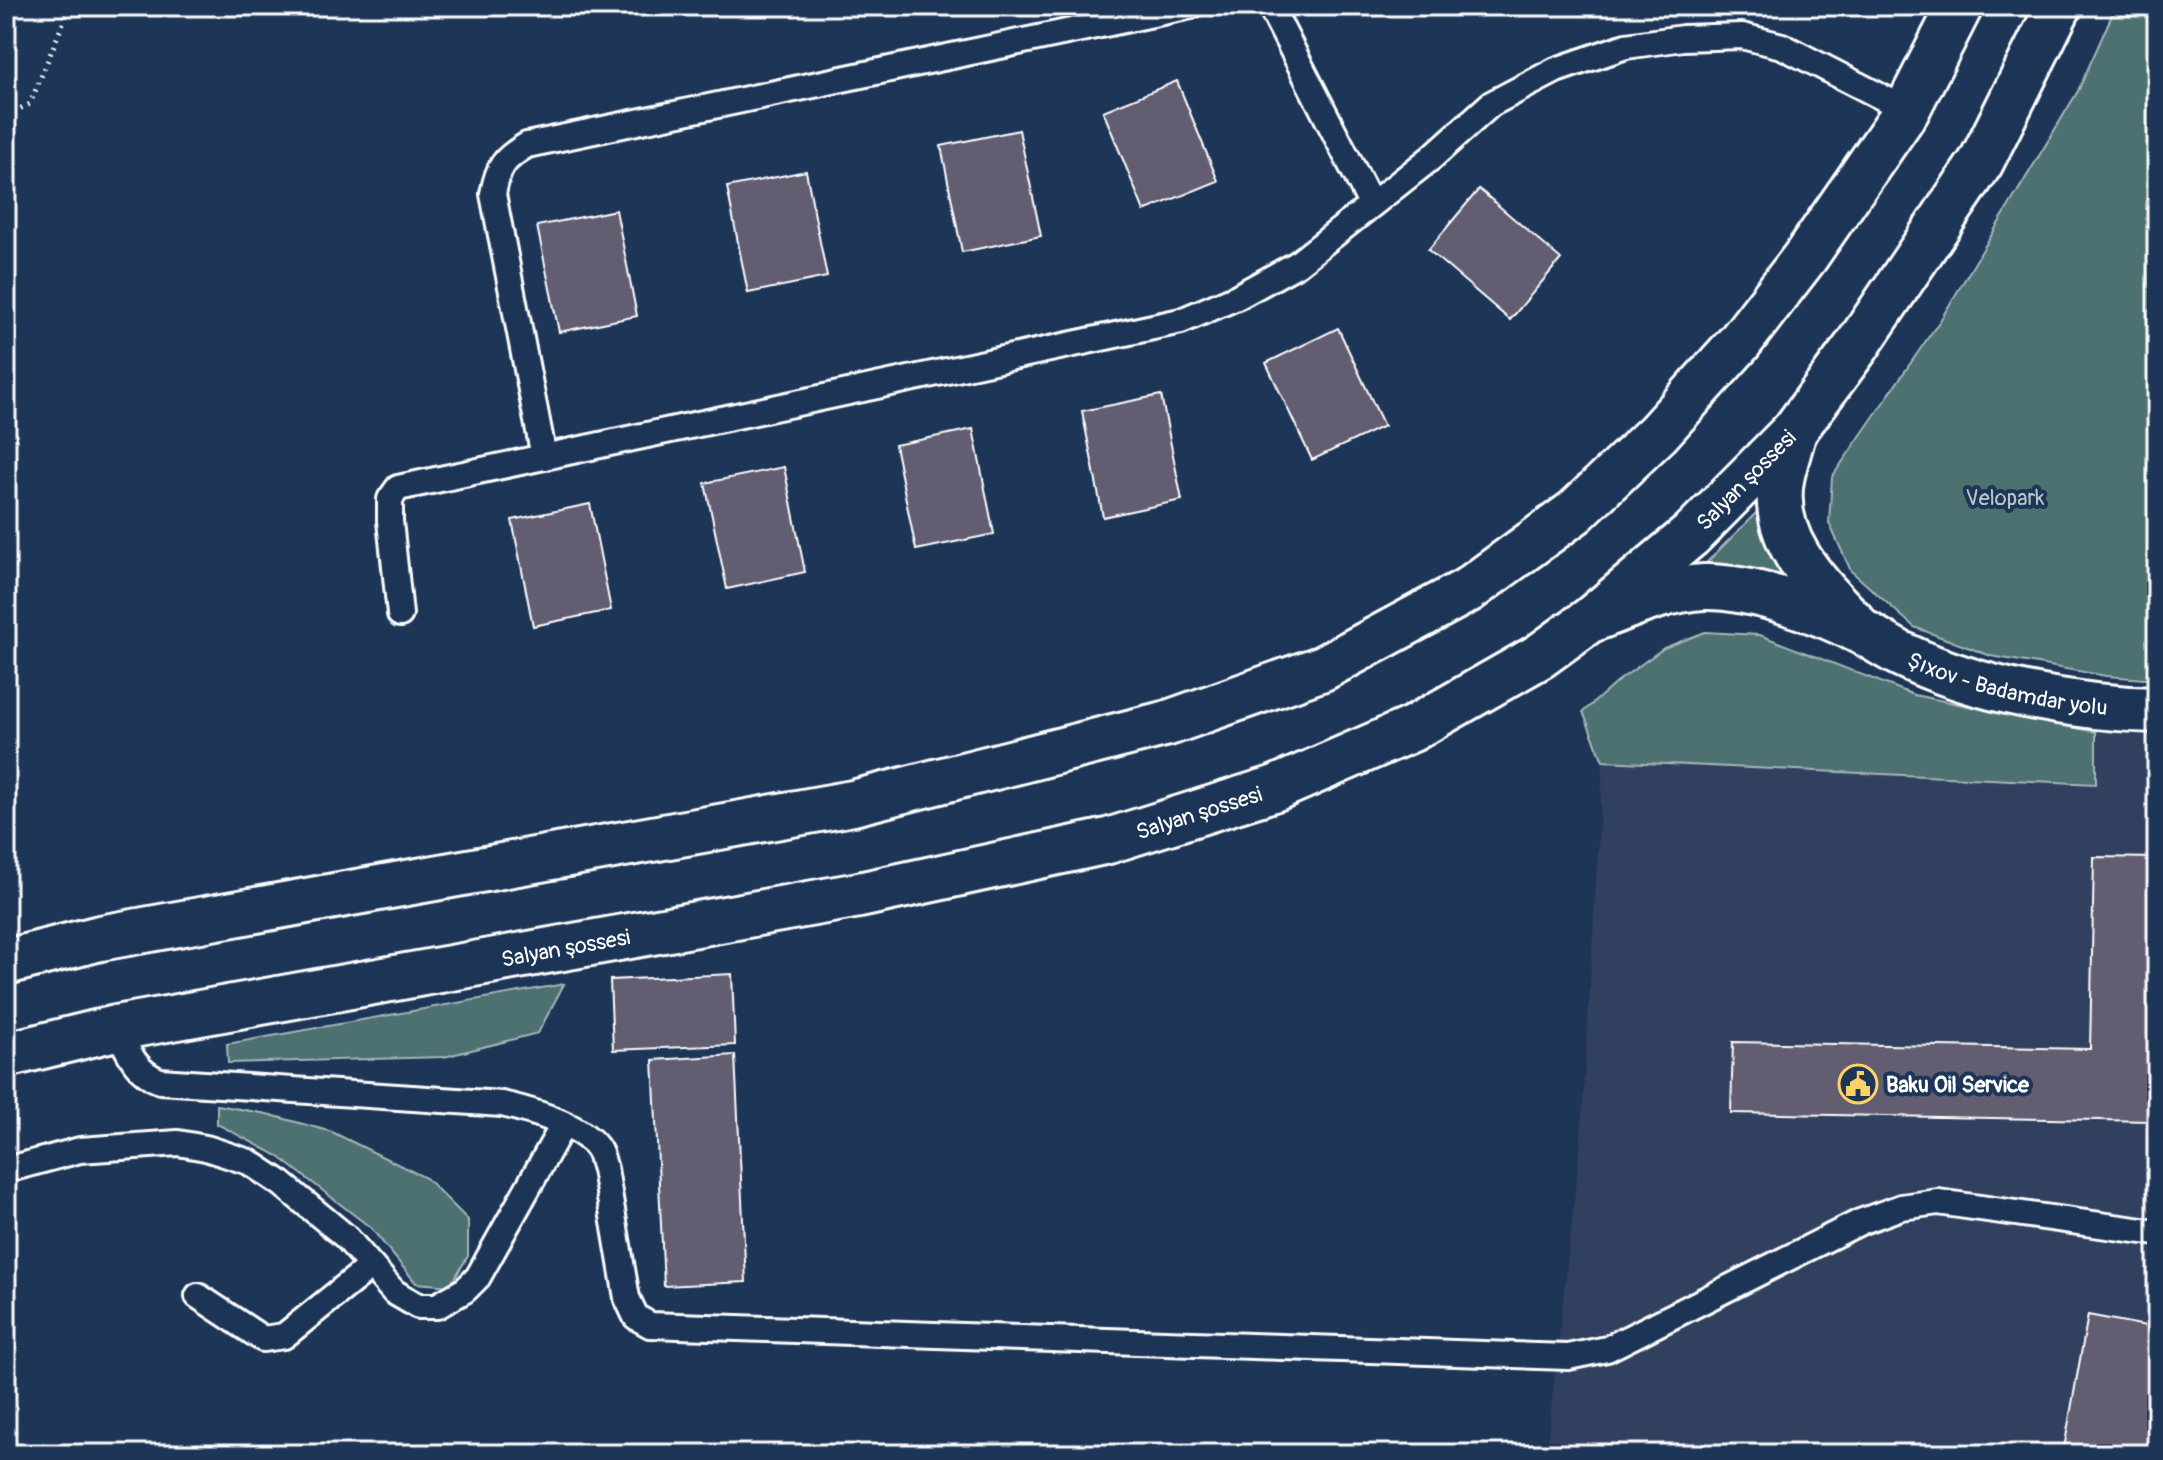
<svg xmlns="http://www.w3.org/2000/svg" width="2163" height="1460" viewBox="0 0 2163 1460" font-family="Pangolin,sans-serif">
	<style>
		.built { fill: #32415e }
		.green { fill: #4d6f71; stroke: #a6b7b8; stroke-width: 2 }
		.building { fill: #625d6f; stroke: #fff; stroke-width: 2 }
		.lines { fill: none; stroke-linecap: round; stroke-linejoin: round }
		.lane-casing { stroke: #fff; stroke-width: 30 }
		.secondary-casing { stroke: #fff; stroke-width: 50 }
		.highway-casing { stroke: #fff; stroke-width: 50 }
		.path { stroke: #fff; stroke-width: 5; stroke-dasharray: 2 6; stroke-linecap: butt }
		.lane { stroke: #1d3557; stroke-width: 24 }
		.secondary { stroke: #1d3557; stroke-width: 44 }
		.highway { stroke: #1d3557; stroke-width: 44 }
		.labels { text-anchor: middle; stroke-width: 8; stroke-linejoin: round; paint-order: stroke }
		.street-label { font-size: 22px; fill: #fff; stroke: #1d3557 }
		.park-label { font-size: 22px; fill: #b8c5c6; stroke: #1d3557 }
		.poi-label { font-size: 22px; font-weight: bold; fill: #fff; stroke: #1d3557; text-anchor: start }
	</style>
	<rect width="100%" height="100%" fill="#1d3557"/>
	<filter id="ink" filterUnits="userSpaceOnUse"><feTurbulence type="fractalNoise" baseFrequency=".0125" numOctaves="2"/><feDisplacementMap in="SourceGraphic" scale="16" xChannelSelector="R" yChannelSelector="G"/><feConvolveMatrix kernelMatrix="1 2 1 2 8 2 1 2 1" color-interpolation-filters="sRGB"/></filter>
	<g filter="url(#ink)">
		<!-- built -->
		<polygon class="built" points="2096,732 2157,733 2157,1454 1546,1454 1581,1138 1603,761 2096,784"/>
		<!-- green -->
		<g class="green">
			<polygon points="2116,6 2157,6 2157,680 2106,676 1991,656 1914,627 1851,571 1829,523 1832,477 1941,319 2078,91"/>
			<polygon points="1759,510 1795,585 1706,563"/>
			<polygon points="1705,632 1760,635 1914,695 2096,732 2096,784 1603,761 1583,712 1618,681 1664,648"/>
			<polygon points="564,984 538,1033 444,1057 228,1063 227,1044"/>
			<polygon points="217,1105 267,1114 332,1132 426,1178 468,1220 468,1256 450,1286 416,1283 371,1228 278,1156 217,1124"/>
		</g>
		<!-- building -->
		<g class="building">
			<polygon points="1177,81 1218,181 1144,211 1103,111"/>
			<polygon points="1019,130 1041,236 962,252 941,146"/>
			<polygon points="806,171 827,277 748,293 727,187"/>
			<polygon points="1479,189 1561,259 1510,320 1428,250"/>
			<polygon points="616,210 637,316 559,332 537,226"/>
			<polygon points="1338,328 1384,426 1312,460 1266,363"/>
			<polygon points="1161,395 1182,500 1103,517 1082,411"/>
			<polygon points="973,429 994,534 916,550 895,445"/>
			<polygon points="784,467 805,572 727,589 705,483"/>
			<polygon points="590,504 611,610 533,626 512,520"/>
			<polygon points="2094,857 2156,858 2150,1121 1731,1113 1733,1042 2090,1049"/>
			<polygon points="732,974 735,1045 613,1050 610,980"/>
			<polygon points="735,1055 746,1282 664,1286 653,1060"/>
			<polygon points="6,1234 10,1296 6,1296"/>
			<polygon points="2088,1315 2157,1328 2157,1454 2063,1454"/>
		</g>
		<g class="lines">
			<!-- lane casing -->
			<g class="lane-casing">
				<g id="lane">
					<path d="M1191,6L527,145C503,159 498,167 493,194L544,457L1181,321L1237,297L1297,264L1431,158L1491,104L1556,70L1626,46L1683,38L1742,36L1782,46L1907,110"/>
					<polyline points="1270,6 1371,204"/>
					<polyline points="400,614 390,521 390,499 398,488 544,457"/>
					<path d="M116,1028C128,1050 135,1072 160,1081L502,1104C528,1110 585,1125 599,1151C602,1156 603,1164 605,1169L627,1298L636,1317L650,1325L1568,1357L1607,1349L1860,1222L1901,1207L1938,1202L2157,1233"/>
					<polyline points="6,1170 80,1150 178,1143 206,1148 249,1162 282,1184 346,1237 394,1292 418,1306 437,1306 465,1290 478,1277 563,1125"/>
					<polyline points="198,1296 263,1339 284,1336 371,1266"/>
				</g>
			</g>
			<!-- secondary casing -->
			<g class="secondary-casing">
				<g id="secondary">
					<path d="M1794,431C1790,447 1784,463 1781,480C1771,540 1816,583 1854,623"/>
					<path id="s1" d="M1593,619C1629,606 1665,589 1704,587C1752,586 1824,612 1866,634C1879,641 1890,649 1903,655C1978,691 2074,708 2157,710"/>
				</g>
			</g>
			<!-- highway casing -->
			<g class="highway-casing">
				<g id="highway">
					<polyline points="6,962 100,938 853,803 1168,723 1323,668 1468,590 1575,512 1658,433 1739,343 1806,256 1907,110 1960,6"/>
					<path id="s2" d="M6,1055L116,1028L859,895L1108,841L1276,788L1412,729L1540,656L1591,619L1691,535L1794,431L1857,346L1981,162L2059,6"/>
				</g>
			</g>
			<!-- path -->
			<g class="path">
				<polyline points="6,115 30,104 70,6"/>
				<polyline points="6,423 12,461 6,467"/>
			</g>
			<!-- lane -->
			<use href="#lane" class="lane"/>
			<!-- secondary -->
			<use href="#secondary" class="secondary"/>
			<!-- highway -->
			<use href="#highway" class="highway"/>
		</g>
	</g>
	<!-- icons -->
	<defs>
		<g id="civic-ring" transform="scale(2)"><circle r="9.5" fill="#1d3557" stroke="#ffd166" stroke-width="1.5"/><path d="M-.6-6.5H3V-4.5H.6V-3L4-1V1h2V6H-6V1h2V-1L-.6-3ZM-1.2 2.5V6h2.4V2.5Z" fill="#ffd166"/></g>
	</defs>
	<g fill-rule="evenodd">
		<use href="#civic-ring" x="1858" y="1084"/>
	</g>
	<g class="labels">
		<!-- street labels -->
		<g class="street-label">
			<text dy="8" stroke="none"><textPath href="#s2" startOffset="1866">Salyan şossesi</textPath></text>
			<text dy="8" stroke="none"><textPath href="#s1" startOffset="438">Şıxov - Badamdar yolu</textPath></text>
			<text dy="8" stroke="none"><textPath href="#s2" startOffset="1218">Salyan şossesi</textPath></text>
			<text dy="8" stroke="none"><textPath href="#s2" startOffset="570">Salyan şossesi</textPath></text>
		</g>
		<!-- park labels -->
		<g class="park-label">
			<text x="2005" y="505">Velopark</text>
		</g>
		<!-- poi labels -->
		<g class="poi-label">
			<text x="1886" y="1092">Baku Oil Service</text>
		</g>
	</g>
	<!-- margin -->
	<rect width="2163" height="1460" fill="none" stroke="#1d3557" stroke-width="32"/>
	<rect x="16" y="16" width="2131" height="1428" fill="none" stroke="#fff" stroke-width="3" filter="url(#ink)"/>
</svg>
